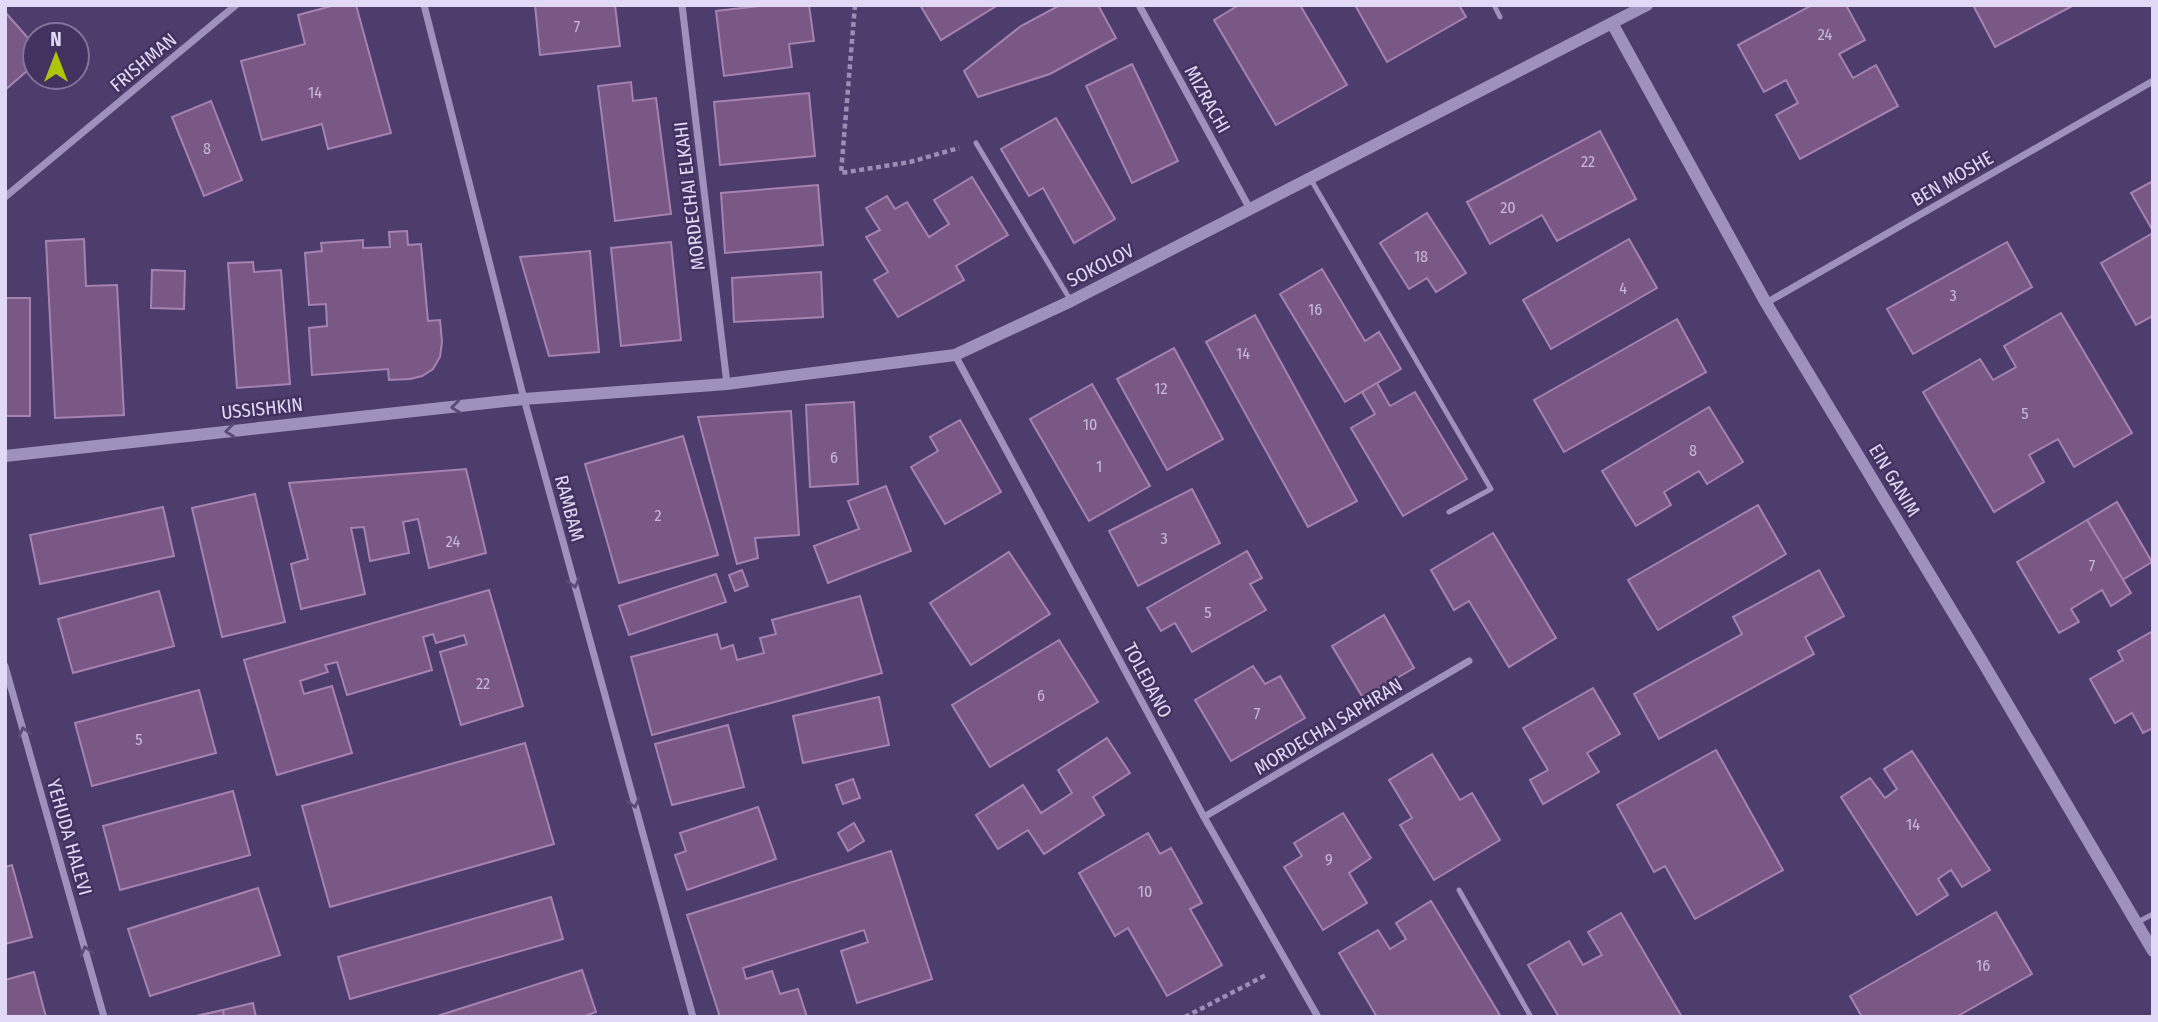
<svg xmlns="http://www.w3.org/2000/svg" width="2158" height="1022" viewBox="0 0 2158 1022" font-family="'Fira Sans Condensed',sans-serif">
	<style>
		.building { fill: #7a5885; stroke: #a682b1; stroke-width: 2 }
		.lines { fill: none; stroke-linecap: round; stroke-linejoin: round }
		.path { stroke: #9a8eb4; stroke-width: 4.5; stroke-dasharray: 5 3.5; stroke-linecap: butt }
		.service { stroke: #9e91bd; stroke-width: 5 }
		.minor { stroke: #9e91bd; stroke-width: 7 }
		.tertiary { stroke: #9e91bd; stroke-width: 12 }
		.oneway { stroke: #594a77 }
		.labels { text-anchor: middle; stroke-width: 5; stroke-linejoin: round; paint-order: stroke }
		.number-label { font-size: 16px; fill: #c7b9da }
		.street-label { font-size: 19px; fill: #e1d9f6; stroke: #423260 }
	</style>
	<rect width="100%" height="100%" fill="#4d3d6c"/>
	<!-- building -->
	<g class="building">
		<polygon points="335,5 356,5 391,133 328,149 322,124 262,140 241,61 305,44 298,15"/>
		<polygon points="535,5 615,5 620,46 540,55"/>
		<polygon points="768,5 809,5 814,41 789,44 792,67 724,76 716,11"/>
		<polygon points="920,5 998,5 941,40"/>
		<polygon points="1060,5 1098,5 1116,38 1050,74 978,97 964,71 1021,26"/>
		<polygon points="1239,5 1300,5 1347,85 1276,125 1214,20"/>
		<polygon points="1355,5 1459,5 1466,17 1387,62"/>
		<polygon points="1812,5 1846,5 1865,40 1839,54 1853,78 1876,65 1898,106 1800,159 1776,115 1798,103 1786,80 1764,92 1738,45"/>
		<polygon points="1973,5 2074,5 1995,47"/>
		<polygon points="5,12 35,46 35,64 5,90"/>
		<polygon points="1132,64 1178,161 1132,183 1086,86"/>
		<polygon points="631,82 633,101 656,98 671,214 615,221 598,86"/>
		<polygon points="809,93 815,156 720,165 714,102"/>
		<polygon points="211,101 242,180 204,196 172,117"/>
		<polygon points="1056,118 1115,219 1074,243 1043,188 1029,196 1001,149"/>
		<polygon points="1600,131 1636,199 1557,241 1542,215 1490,244 1467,202"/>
		<polygon points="972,177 1008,235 956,266 964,280 898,317 874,280 888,272 866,237 880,230 866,208 887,196 895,209 907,202 929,237 949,224 934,200"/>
		<polygon points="2153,181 2153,231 2131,193"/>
		<polygon points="818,185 823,245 725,253 721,193"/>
		<polygon points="1427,213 1466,273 1436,292 1427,278 1409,289 1380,243"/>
		<polygon points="407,231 408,245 421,244 428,321 440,320 442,342 440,357 433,369 422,376 410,379 389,380 388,369 312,375 309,328 327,326 326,304 309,305 305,253 322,251 321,243 363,240 363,248 390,247 389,232"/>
		<polygon points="2153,233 2153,316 2136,325 2101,263"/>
		<polygon points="84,239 86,286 117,285 124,415 55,418 46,241"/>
		<polygon points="1629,239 1657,288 1551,349 1523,300"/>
		<polygon points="671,242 681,340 621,346 611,248"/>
		<polygon points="2007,242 2032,287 1913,354 1887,309"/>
		<polygon points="590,251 599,352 549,356 520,257"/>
		<polygon points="253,262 254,272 281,270 290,384 237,388 228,263"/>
		<polygon points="1322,269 1365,341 1379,332 1401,369 1345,402 1280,294"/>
		<polygon points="152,270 185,271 184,309 151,308"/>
		<polygon points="821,272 823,317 734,322 732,278"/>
		<rect x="5" y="298" width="25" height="118"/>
		<polygon points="2061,313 2132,433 2074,467 2058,439 2029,455 2044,482 1994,512 1923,392 1980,359 1993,380 2016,367 2004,346"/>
		<polygon points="1255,315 1357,501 1308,527 1206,342"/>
		<polygon points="1677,319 1706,372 1564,452 1534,400"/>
		<polygon points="1174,348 1223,439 1167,470 1117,379"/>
		<polygon points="1377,383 1390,406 1415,392 1467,479 1403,516 1351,428 1375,414 1362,392"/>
		<polygon points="1092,384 1150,486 1089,521 1030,419"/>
		<polygon points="854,402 858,484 810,487 806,405"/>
		<polygon points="1709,407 1743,462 1707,484 1699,471 1664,492 1671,505 1636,526 1602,471"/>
		<polygon points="791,411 799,535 755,538 758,558 737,564 698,417"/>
		<polygon points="960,420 1001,492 945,524 911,467 938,451 930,437"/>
		<polygon points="683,436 718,555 619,583 585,464"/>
		<polygon points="466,469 486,553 429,568 418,519 403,522 409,553 370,561 364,527 351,528 365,594 301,609 291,564 308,559 289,483"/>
		<polygon points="886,486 911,551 828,583 814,546 859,529 848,501"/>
		<polygon points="1192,489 1220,543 1138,586 1109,531"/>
		<polygon points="255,494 285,622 222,637 192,508"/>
		<polygon points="2117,502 2152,562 2122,580 2087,520"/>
		<polygon points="1758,505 1786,554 1658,630 1628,580"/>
		<polygon points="163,507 174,556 40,584 30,535"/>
		<polygon points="2087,520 2131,593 2111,606 2102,590 2071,609 2079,622 2059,633 2017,562"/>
		<polygon points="1493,533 1556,638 1509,667 1469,601 1454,610 1431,570"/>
		<polygon points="1247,551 1262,578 1250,584 1266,610 1192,652 1175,623 1161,631 1147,608"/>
		<polygon points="1009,552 1050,614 971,665 930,603"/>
		<polygon points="742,570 748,586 735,591 729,575"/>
		<polygon points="1819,570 1844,616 1805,637 1814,654 1659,739 1634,694 1742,634 1733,617"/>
		<polygon points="716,574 726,602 629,635 619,606"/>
		<polygon points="489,590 523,706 461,725 440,652 467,644 464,635 436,643 433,634 423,637 432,670 347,695 337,662 325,665 328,672 300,681 304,694 332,686 352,753 277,775 244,660"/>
		<polygon points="159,591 174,646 73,673 58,619"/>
		<polygon points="860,596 882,673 652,735 631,657 717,634 721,649 733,645 737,660 764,653 760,638 776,634 772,620"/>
		<polygon points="1384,615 1414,668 1363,698 1332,646"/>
		<polygon points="2153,631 2153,728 2143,733 2132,713 2115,723 2090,679 2123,660 2118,651"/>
		<polygon points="1059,640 1098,702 990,767 952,705"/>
		<polygon points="1253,666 1265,684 1280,676 1305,718 1231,761 1195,700"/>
		<polygon points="1593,688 1620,734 1587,753 1599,772 1543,804 1530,780 1548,770 1523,728"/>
		<polygon points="199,690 216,753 92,786 75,723"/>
		<polygon points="879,697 889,745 803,763 793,716"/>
		<polygon points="728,725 744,787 672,805 655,744"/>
		<polygon points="1107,738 1130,773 1093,797 1104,815 1044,854 1028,830 998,849 976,815 1023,785 1041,813 1072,793 1058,770"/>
		<polygon points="525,743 554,844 330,907 302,806"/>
		<polygon points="1716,750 1783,870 1695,919 1665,866 1654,872 1617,805"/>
		<polygon points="1912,751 1990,870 1962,887 1951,870 1938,879 1948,895 1917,915 1841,797 1870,778 1885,798 1897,789 1884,769"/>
		<polygon points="1432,754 1460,800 1472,793 1500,840 1434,880 1400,825 1412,818 1389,780"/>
		<polygon points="853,779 860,798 843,804 836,785"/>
		<polygon points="233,791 250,855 120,890 103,826"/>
		<polygon points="758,807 776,859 687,890 675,855 686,851 680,833"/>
		<polygon points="1343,813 1371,858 1349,873 1367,903 1323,930 1284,867 1302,856 1294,843"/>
		<polygon points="854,823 864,841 848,851 838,833"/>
		<polygon points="1148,833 1160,854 1171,848 1202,903 1190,909 1222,965 1167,996 1128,928 1115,936 1079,873"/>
		<polygon points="891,851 932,979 857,1003 841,951 868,942 864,930 743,968 746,979 772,971 780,994 798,989 807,1017 720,1017 687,915"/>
		<polygon points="12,865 32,937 5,944 5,867"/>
		<polygon points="258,888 280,955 150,996 128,929"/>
		<polygon points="551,897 563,939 350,999 338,957"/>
		<polygon points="1431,901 1501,1017 1377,1017 1339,953 1378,930 1390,949 1406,939 1396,923"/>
		<polygon points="1996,912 2032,974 1956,1017 1862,1017 1850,996"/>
		<polygon points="1621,913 1682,1017 1559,1017 1528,965 1569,941 1583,965 1602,955 1588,932"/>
		<polygon points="582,970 596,1012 582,1017 434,1017"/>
		<polygon points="34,972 46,1017 5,1017 5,980"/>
		<polygon points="253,1003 256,1017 192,1017 223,1010"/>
		<polygon points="223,1010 224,1017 192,1017"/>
	</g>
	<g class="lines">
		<!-- path -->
		<g class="path">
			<polyline points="855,5 841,173 910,162 959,148"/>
			<polyline points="1185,1017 1268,974"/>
		</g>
		<!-- service -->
		<g class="service">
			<polyline points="1494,5 1500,17"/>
			<polyline points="976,143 1071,301"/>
			<polyline points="1310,178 1491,489 1449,512"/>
			<polyline points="1459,890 1531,1017"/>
			<polyline points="2136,923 2153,914"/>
		</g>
		<!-- minor -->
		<g class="minor">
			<polyline points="424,5 524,399 693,1017"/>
			<polyline points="682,5 727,384"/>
			<polyline points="1139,5 1250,209"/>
			<polyline points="5,197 236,5"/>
			<polyline points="1766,303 2153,81"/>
			<polyline points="955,355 1204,817 1318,1017"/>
			<polyline points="5,666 104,1017"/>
			<polyline points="1204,817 1469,661"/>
		</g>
		<!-- tertiary -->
		<g class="tertiary">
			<polyline points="1612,23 1766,303 1981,659 2153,951"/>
			<polyline points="5,456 524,399 727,384 955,355 1071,301 1647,5"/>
		</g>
	</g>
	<!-- one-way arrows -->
	<defs><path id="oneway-chevron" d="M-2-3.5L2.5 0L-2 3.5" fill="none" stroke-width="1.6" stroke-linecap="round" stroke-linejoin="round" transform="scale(1.75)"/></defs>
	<g class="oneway">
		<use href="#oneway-chevron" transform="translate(456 407) rotate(174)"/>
		<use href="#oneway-chevron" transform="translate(230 431) rotate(174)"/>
		<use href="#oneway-chevron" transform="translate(574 583) rotate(75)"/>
		<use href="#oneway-chevron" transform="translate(24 732) rotate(-106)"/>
		<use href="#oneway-chevron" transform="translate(634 803) rotate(75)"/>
		<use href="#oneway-chevron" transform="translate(86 951) rotate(-106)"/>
	</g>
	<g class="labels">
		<!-- number labels -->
		<g class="number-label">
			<text x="577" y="32">7</text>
			<text x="1825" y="40">24</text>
			<text x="315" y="98">14</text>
			<text x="207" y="154">8</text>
			<text x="1588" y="167">22</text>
			<text x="1508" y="213">20</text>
			<text x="1421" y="262">18</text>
			<text x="1623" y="294">4</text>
			<text x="1953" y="301">3</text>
			<text x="1315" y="315">16</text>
			<text x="1243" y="359">14</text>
			<text x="1161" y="394">12</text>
			<text x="2025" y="419">5</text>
			<text x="1090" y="430">10</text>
			<text x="1693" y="456">8</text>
			<text x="834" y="463">6</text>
			<text x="1099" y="472">1</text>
			<text x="658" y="521">2</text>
			<text x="1164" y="544">3</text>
			<text x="453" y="547">24</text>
			<text x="2092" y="571">7</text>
			<text x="1208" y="618">5</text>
			<text x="483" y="689">22</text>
			<text x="1041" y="701">6</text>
			<text x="1257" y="719">7</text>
			<text x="139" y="745">5</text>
			<text x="1913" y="830">14</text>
			<text x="1329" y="865">9</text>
			<text x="1145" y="897">10</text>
			<text x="1983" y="971">16</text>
		</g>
		<!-- street labels -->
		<g class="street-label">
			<text transform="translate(143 62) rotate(-40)" y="7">FRISHMAN</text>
			<text transform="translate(1208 99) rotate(61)" y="7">MIZRACHI</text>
			<text transform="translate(1952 178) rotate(-30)" y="7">BEN MOSHE</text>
			<text transform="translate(689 196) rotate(-97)" y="7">MORDECHAI ELKAHI</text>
			<text transform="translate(1100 265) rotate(-27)" y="7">SOKOLOV</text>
			<text transform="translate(262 408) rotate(-6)" y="7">USSISHKIN</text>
			<text transform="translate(1895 480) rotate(59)" y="7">EIN GANIM</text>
			<text transform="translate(570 508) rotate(75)" y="7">RAMBAM</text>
			<text transform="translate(1148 680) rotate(62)" y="7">TOLEDANO</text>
			<text transform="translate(1328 726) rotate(-31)" y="7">MORDECHAI SAPHRAN</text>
			<text transform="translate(70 837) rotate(74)" y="7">YEHUDA HALEVI</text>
		</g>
	</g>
	<!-- border -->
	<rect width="2158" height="1022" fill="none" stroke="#e1d9f6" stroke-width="14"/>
	<!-- north arrow -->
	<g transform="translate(56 56)"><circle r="33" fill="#423260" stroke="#82759c" stroke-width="2"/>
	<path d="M0-5L12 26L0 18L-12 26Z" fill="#adc60d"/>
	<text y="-10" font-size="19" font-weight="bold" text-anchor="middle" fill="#e1d9f6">N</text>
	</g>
</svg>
